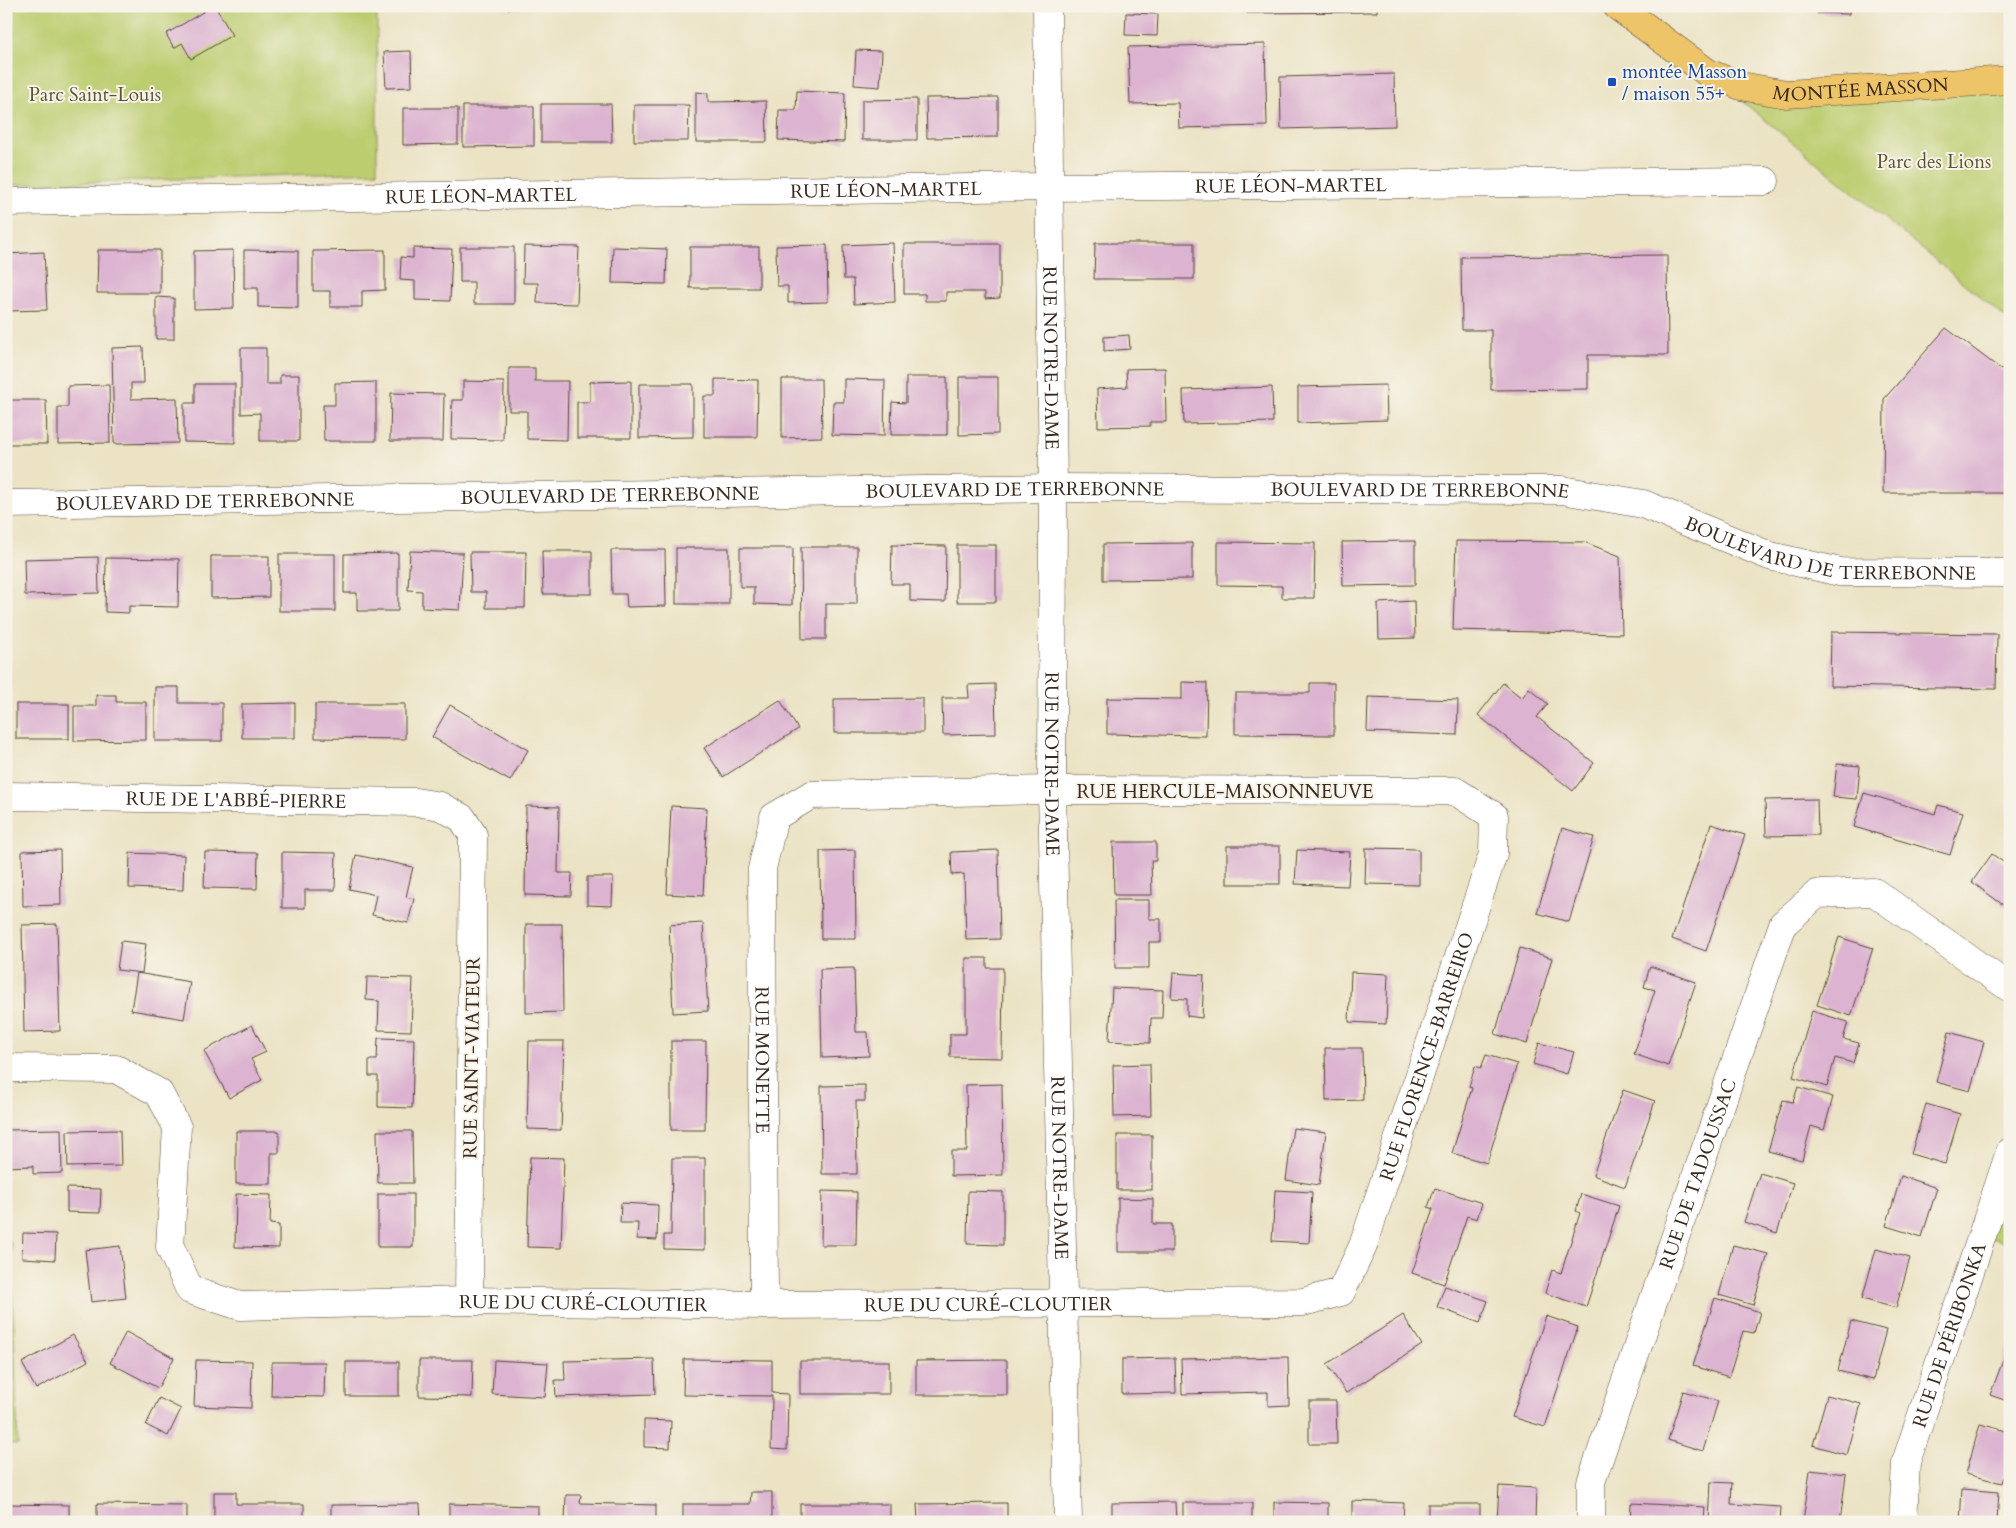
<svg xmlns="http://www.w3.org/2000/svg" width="2016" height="1528" viewBox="0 0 2016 1528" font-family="Cardo,serif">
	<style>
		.green { fill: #bccd6f; stroke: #7c7c46 }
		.building { fill: #dcb3d0 }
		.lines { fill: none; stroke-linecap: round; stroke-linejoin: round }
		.minor-casing { stroke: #554637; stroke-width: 29 }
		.major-casing { stroke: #554637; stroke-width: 29 }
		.minor { stroke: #fff; stroke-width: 28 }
		.major { stroke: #eec469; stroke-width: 28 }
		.transit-dot { fill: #1a4fb4; stroke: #f7f3e8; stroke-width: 2 }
		.labels { text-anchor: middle; stroke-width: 4; stroke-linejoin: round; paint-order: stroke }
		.transit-label { font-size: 19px; fill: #164399; stroke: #f7f3e8; text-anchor: start }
		.street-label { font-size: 19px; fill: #3b2a1e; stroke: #f7f3e8 }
		.park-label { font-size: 19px; fill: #5b5332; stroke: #f7f3e8 }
	</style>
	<rect width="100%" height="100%" fill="#f7f3e8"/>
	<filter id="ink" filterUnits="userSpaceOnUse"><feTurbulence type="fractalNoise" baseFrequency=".02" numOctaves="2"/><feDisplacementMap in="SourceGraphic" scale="10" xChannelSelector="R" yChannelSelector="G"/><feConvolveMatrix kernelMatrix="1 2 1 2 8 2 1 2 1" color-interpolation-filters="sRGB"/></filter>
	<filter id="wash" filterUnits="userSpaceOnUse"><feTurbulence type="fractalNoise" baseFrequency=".0096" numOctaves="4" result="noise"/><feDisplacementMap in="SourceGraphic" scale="20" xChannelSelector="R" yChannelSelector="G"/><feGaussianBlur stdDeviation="1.12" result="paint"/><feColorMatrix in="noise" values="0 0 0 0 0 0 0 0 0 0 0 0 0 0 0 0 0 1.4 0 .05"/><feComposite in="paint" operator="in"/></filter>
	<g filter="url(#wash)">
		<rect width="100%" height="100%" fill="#ebe3c4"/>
		<!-- green -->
		<g class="green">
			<polygon points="6,6 377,6 377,172 6,185"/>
			<polygon points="1708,73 1741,86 2010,80 2010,319 2007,319"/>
			<polygon points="1990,1214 2010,1221 2010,1244 1983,1235"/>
			<polygon points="6,1241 11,1241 18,1445 6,1444"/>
		</g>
		<g id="blocks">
			<!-- building -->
			<g class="building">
				<polygon points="213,6 215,6 232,35 191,59 182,43 174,48 166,34"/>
				<polygon points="508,6 538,6 538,8 508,9"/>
				<polygon points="1247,6 1377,6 1377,12 1247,13"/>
				<polygon points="1817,6 1849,6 1849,14 1817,13"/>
				<polygon points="1126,13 1158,14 1157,36 1125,35"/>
				<polygon points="1265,44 1267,126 1179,128 1178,103 1130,104 1128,47"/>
				<polygon points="856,50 882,51 880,87 854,85"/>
				<polygon points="411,51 412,87 386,88 384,52"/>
				<polygon points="1394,74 1395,126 1281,129 1280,77"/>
				<polygon points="797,91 845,93 844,142 778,140 779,110 796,110"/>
				<polygon points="696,92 708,93 708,102 766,101 767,142 696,142"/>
				<polygon points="998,97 998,137 927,138 926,98"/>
				<polygon points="917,99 917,140 862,140 862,100"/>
				<polygon points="541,104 611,104 612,142 541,142"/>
				<polygon points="634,105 689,105 688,141 634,141"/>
				<polygon points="463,106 534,106 534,146 463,147"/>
				<polygon points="403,108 458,108 458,144 403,145"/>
				<polygon points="893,243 895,302 854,304 853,279 844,279 843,245"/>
				<polygon points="1095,243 1194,243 1194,279 1094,279"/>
				<polygon points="904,244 1000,244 1000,298 985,299 985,292 946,292 946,301 925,301 925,294 904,294"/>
				<polygon points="827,245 828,302 788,303 788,286 777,286 776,246"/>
				<polygon points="524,246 579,247 577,304 537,303 538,283 523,283"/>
				<polygon points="460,247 514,247 514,304 474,304 474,282 460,282"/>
				<polygon points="613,247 667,249 666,284 612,283"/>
				<rect x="690" y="247" width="69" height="41"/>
				<polygon points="413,248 452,249 450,301 415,300 415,281 400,280 401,257 413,258"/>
				<polygon points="98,250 160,250 160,293 97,293"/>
				<polygon points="233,250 234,308 194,309 194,251"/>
				<polygon points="244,250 298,251 298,308 258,307 258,288 244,288"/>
				<polygon points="385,250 385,290 362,291 362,307 330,307 330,291 313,291 313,251"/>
				<polygon points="44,252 47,310 6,311 6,254"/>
				<polygon points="1667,255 1668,355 1588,355 1588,389 1491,390 1491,330 1462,330 1461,257"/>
				<polygon points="156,297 174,298 174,339 156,339"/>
				<polygon points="1946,328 2010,376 2010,493 1883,493 1884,399"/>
				<polygon points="1129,335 1130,349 1104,351 1104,337"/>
				<polygon points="143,347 144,383 131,383 131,399 177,398 178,443 114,444 112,348"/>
				<polygon points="241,348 266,348 266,384 280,384 280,375 299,375 299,441 260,441 260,413 241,414"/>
				<polygon points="509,368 535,368 535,381 568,381 567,440 527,439 527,411 509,411"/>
				<polygon points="1165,368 1166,422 1150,422 1150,426 1098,427 1097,389 1127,387 1126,369"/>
				<polygon points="906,377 947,377 947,435 891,435 892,402 906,403"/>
				<polygon points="959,377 998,377 998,434 959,435"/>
				<polygon points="715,379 758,380 757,437 704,437 704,396 715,396"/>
				<polygon points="782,379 821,379 822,437 782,438"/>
				<polygon points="844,379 885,380 884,436 832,435 833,402 844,402"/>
				<polygon points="463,381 504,382 503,440 451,439 452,400 463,400"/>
				<polygon points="631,381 631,438 577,438 577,402 590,402 590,382"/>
				<polygon points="376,382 376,441 324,441 323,405 335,405 335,383"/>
				<polygon points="195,384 235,384 235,443 184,442 184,403 195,403"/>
				<polygon points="639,384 693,384 693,437 639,438"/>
				<polygon points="109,385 110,443 58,444 58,407 68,407 68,386"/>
				<polygon points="1386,385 1387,420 1298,423 1298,387"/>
				<polygon points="1272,387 1273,422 1184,424 1183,390"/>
				<polygon points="391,393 444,394 443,441 390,441"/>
				<polygon points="6,400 46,400 47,444 6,444"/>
				<polygon points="1415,541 1415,585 1343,586 1342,542"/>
				<polygon points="1456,541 1584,542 1620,556 1622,634 1453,630"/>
				<polygon points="1218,542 1315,543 1314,598 1282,598 1282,586 1218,585"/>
				<polygon points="1192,543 1192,579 1103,580 1103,544"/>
				<polygon points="892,545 946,546 945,602 910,601 910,584 891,584"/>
				<rect x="957" y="545" width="39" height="57"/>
				<polygon points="801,547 857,547 857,604 826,604 826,639 802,639"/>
				<rect x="676" y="548" width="53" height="56"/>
				<polygon points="740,548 793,548 792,605 754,604 754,587 740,587"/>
				<polygon points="611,550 665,550 666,606 627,607 626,594 612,594"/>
				<polygon points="410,551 463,553 460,610 422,608 422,591 408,590"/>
				<polygon points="542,551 592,551 592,594 543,594"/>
				<polygon points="470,552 526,552 525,608 486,608 486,592 471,592"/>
				<polygon points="398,553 398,611 357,611 357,593 344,593 344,554"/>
				<rect x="279" y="554" width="56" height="57"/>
				<polygon points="211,556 269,556 269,597 211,598"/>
				<polygon points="98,557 99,593 25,595 24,559"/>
				<polygon points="106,558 179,559 178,607 129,606 129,613 105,612"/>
				<polygon points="1414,601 1415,638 1379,639 1378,603"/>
				<polygon points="1831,632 1997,634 1996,689 1830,686"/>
				<polygon points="1182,682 1207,683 1206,736 1107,734 1107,698 1182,699"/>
				<polygon points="1310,683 1334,683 1334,735 1235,734 1235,693 1310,693"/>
				<polygon points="1503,683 1522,698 1529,688 1548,704 1537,717 1594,763 1573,791 1478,715"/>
				<polygon points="995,684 996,734 943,735 942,698 969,698 968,685"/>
				<polygon points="155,687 179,687 179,703 222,703 222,741 155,741"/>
				<polygon points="96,695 116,695 116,702 146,702 146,740 74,741 74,706 96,706"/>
				<polygon points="1368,697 1458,700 1457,735 1367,732"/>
				<polygon points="923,698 923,733 834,733 834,699"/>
				<polygon points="780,700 798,729 723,777 704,748"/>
				<polygon points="295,703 295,738 242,738 242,704"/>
				<rect x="16" y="704" width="53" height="35"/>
				<polygon points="315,704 405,704 405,739 315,738"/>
				<polygon points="450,705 528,750 510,781 432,737"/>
				<polygon points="1837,764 1860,766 1857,799 1833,797"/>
				<polygon points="1864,793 1935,814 1938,805 1963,812 1950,855 1854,827"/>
				<polygon points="1817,799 1818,835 1766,836 1765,800"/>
				<polygon points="526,806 559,807 558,873 572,873 571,896 525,895"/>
				<polygon points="671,806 707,808 703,896 667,894"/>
				<polygon points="1711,824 1745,835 1706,951 1672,939"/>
				<polygon points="1562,828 1594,837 1569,922 1537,913"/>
				<polygon points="1113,842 1156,842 1156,861 1151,861 1152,895 1114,895"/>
				<rect x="1227" y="846" width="53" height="38"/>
				<polygon points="1366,848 1419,849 1419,885 1365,884"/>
				<polygon points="60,850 61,905 23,906 22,851"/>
				<polygon points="855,850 856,939 821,939 820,851"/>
				<polygon points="998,850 1000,939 966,940 964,874 952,875 951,852"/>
				<polygon points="1297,850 1350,852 1348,886 1295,884"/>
				<polygon points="205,852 258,853 257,889 204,888"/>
				<polygon points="282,852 336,853 335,890 305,890 305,908 282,908"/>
				<polygon points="130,853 184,855 183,890 129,888"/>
				<polygon points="1992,854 2010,867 2010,910 1972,882"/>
				<polygon points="356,855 413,867 406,897 414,899 408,923 372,915 376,895 349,889"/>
				<polygon points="587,877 613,877 612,906 587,905"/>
				<polygon points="1114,900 1149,900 1149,919 1161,919 1161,942 1149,942 1149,968 1115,968"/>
				<polygon points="703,923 708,1011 673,1013 669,925"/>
				<polygon points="57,924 60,1031 24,1032 22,925"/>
				<polygon points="526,924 562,924 563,1012 526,1013"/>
				<polygon points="1839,937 1873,948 1851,1016 1817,1005"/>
				<polygon points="121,941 146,944 142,973 117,970"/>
				<polygon points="1520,948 1552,958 1527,1044 1495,1034"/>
				<polygon points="966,958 987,958 987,968 1003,968 1002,1058 950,1057 950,1034 966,1034"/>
				<polygon points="1650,966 1696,982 1668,1066 1634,1054 1655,990 1644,987"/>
				<polygon points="854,968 856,1032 868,1032 869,1056 822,1058 820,969"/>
				<polygon points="1351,972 1388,974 1386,1024 1349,1022"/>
				<polygon points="137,973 190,982 184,1019 131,1010"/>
				<polygon points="1173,973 1204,975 1202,1018 1187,1016 1187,999 1171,998"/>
				<polygon points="367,977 413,978 411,1031 378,1030 379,1001 366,1000"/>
				<polygon points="1112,988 1163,990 1162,1018 1151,1018 1150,1043 1109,1041"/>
				<polygon points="1812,1011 1848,1022 1843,1039 1859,1043 1853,1063 1835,1058 1827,1087 1793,1077"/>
				<polygon points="252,1025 266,1052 251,1059 262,1080 229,1098 204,1051"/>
				<polygon points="1949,1032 1984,1042 1970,1091 1936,1082"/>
				<polygon points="378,1038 414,1039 412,1108 378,1107 378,1076 369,1076 369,1060 377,1060"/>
				<polygon points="529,1041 564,1041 561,1130 527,1129"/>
				<polygon points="671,1041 706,1041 705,1130 671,1130"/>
				<polygon points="1539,1043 1574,1052 1567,1074 1533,1064"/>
				<polygon points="1325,1048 1362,1048 1363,1100 1326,1101"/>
				<polygon points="1486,1055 1517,1064 1487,1163 1452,1153 1472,1088 1469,1087 1475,1066 1481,1068"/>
				<polygon points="1150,1064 1151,1116 1114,1117 1113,1065"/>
				<polygon points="1002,1084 1003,1175 951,1176 951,1151 967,1151 966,1085"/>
				<polygon points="865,1085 865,1101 856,1101 857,1174 822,1174 821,1086"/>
				<polygon points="1798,1087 1833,1097 1824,1130 1811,1126 1802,1160 1768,1151 1783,1100 1793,1102"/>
				<polygon points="1623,1090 1655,1101 1625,1187 1593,1175"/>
				<polygon points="1926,1104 1960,1114 1945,1164 1911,1154"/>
				<polygon points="1293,1128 1326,1132 1319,1185 1286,1180"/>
				<polygon points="61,1129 62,1173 33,1174 33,1166 6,1167 6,1130"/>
				<polygon points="120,1130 121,1166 68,1167 67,1131"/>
				<polygon points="236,1131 279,1131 279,1153 271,1153 271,1184 236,1184"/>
				<polygon points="377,1131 412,1131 413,1183 378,1183"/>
				<rect x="1117" y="1135" width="35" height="55"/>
				<polygon points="530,1157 564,1158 561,1248 527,1247"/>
				<polygon points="672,1158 705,1158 705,1250 664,1249 664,1235 671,1235"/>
				<polygon points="1760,1173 1793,1183 1777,1233 1744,1222"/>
				<polygon points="1901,1176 1937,1188 1922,1237 1886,1226"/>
				<polygon points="67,1188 101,1189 100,1213 67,1212"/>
				<polygon points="1435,1188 1482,1203 1477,1219 1467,1216 1444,1284 1412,1273 1433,1209 1428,1207"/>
				<polygon points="1275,1190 1312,1192 1309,1243 1272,1241"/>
				<polygon points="822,1191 857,1192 856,1245 821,1245"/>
				<polygon points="968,1191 1003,1192 1003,1245 967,1244"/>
				<polygon points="236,1194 271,1195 270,1224 279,1225 279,1248 235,1247"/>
				<rect x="378" y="1194" width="35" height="53"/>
				<polygon points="1581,1194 1619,1206 1586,1307 1545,1293 1552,1270 1561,1273 1580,1213 1576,1211"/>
				<polygon points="1118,1198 1153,1199 1153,1224 1172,1224 1172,1252 1118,1252"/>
				<polygon points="621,1203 658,1205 657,1240 637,1239 638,1223 620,1223"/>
				<polygon points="23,1233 56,1234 55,1260 22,1258"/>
				<polygon points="1733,1245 1768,1254 1753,1305 1719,1295"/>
				<polygon points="120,1246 126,1298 91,1302 85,1250"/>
				<polygon points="1876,1249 1910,1258 1896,1308 1862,1299"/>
				<polygon points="1445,1286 1488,1301 1480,1323 1437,1307"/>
				<polygon points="1715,1298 1760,1312 1754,1333 1743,1331 1729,1377 1693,1366"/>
				<polygon points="1403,1315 1422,1345 1346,1393 1327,1364"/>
				<polygon points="1546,1316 1578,1327 1545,1427 1512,1417"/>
				<polygon points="1851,1321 1886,1330 1873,1380 1838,1371"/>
				<polygon points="126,1332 174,1358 158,1388 110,1363"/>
				<polygon points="73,1335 88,1361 36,1389 22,1363"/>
				<polygon points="2010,1342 2010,1402 1990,1395"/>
				<polygon points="1288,1357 1289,1405 1268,1406 1268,1392 1182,1394 1181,1359"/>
				<polygon points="1175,1358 1176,1393 1122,1394 1122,1359"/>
				<polygon points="654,1359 655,1394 556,1397 555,1380 565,1380 564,1361"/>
				<polygon points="684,1359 772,1360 772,1393 788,1394 787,1450 771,1449 772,1396 683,1395"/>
				<polygon points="196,1360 252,1361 251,1408 194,1406"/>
				<polygon points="419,1360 473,1360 472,1397 419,1396"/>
				<polygon points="494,1360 548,1363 545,1397 492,1394"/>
				<polygon points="1007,1360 1007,1395 916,1395 916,1361"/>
				<rect x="800" y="1361" width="89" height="33"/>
				<polygon points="272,1362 325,1362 324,1397 271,1396"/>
				<rect x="346" y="1362" width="53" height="34"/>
				<polygon points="1683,1391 1718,1401 1703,1451 1668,1440"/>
				<polygon points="1827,1395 1861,1404 1847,1455 1813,1445"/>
				<polygon points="159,1398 181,1409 168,1436 146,1425"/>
				<polygon points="1309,1401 1336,1401 1337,1444 1309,1444"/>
				<polygon points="644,1420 671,1421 670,1448 644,1447"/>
				<polygon points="1980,1424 2010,1432 2010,1454 2002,1483 1966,1474"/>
				<polygon points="1810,1470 1846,1474 1840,1522 1803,1522"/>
				<polygon points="1711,1482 1732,1483 1731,1504 1781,1507 1780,1522 1709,1522"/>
				<polygon points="1499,1486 1536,1488 1535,1522 1497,1522"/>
				<polygon points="1962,1489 1999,1492 1997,1522 1960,1522"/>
				<polygon points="214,1492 236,1492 236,1504 304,1504 304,1522 214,1522"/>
				<polygon points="751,1492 772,1492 772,1522 683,1522 683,1504 750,1504"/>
				<polygon points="566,1495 581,1495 580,1503 656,1505 656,1522 565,1522"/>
				<polygon points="1352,1501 1404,1503 1403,1522 1352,1522"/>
				<polygon points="1175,1502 1176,1522 1112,1521 1112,1503"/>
				<polygon points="1274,1502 1328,1503 1328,1522 1274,1522"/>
				<polygon points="1007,1503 1007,1522 918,1522 917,1504"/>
				<rect x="1183" y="1503" width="69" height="19"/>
				<polygon points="1631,1503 1705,1507 1704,1522 1630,1522"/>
				<polygon points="6,1504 69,1505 69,1522 6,1522"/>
				<polygon points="97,1504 187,1505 187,1522 97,1522"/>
				<polygon points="420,1504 421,1522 331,1522 331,1505"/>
				<polygon points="449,1504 538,1506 538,1522 449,1522"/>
				<rect x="800" y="1504" width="90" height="18"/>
				<rect x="1428" y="1504" width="52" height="18"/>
			</g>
		</g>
	</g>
	<g filter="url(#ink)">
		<use href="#blocks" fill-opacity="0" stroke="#554637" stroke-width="1"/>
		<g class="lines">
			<!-- minor casing -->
			<g class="minor-casing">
				<g id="minor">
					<path id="s1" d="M1047,6L1053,488L1052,790L1068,1522"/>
					<path id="s2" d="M6,202L1048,187L1765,181"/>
					<path id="s3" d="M6,504L1053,488L1562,490L1643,504L1770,556L1840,572L2010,573"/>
					<path id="s4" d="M6,796L416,802L440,806L462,818L473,835L469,1301"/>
					<path id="s5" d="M6,1068L116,1069L159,1093L177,1127L170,1247L190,1290L240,1306L469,1301L764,1305L1303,1302L1341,1292L1363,1246L1493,854L1494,816L1455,791L1052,790L811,795L774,817L762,869L764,1305"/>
					<path id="s6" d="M1591,1522V1482L1783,924L1817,894L1874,892L2010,988"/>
					<path id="s7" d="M1903,1522L1906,1462L2010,1152"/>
				</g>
			</g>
			<!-- major casing -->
			<g class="major-casing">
				<g id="major">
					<path id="s8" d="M1617,6L1708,73L1741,86L1786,94L2010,80"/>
				</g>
			</g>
			<!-- minor -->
			<use href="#minor" class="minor"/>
			<!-- major -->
			<use href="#major" class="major"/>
		</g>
	</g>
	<!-- markers -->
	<rect class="transit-dot" x="1607" y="77" width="10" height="10" rx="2.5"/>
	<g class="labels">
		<!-- transit labels -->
		<g class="transit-label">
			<text x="1622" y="78">montée Masson<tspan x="1622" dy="22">/ maison 55+</tspan></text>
		</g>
		<!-- street labels -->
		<g class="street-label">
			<text dy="7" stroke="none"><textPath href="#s8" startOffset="269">MONTÉE MASSON</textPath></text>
			<text dy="7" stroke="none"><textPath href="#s2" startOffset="1285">RUE LÉON-MARTEL</textPath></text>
			<text dy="7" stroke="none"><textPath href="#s2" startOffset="880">RUE LÉON-MARTEL</textPath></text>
			<text dy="7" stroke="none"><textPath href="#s2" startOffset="475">RUE LÉON-MARTEL</textPath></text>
			<text dy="7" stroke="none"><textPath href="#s1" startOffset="352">RUE NOTRE-DAME</textPath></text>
			<text dy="7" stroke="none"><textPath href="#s3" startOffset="1009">BOULEVARD DE TERREBONNE</textPath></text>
			<text dy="7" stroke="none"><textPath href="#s3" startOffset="1414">BOULEVARD DE TERREBONNE</textPath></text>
			<text dy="7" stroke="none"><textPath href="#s3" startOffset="604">BOULEVARD DE TERREBONNE</textPath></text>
			<text dy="7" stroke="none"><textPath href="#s3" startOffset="199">BOULEVARD DE TERREBONNE</textPath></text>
			<text dy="7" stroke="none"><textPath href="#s3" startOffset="1834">BOULEVARD DE TERREBONNE</textPath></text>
			<text dy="7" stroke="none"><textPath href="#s1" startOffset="758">RUE NOTRE-DAME</textPath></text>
			<text x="1225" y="798">RUE HERCULE-MAISONNEUVE</text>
			<text dy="7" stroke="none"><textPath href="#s4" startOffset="230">RUE DE L'ABBÉ-PIERRE</textPath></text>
			<text dy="7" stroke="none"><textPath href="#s5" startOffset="1771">RUE FLORENCE-BARREIRO</textPath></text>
			<text transform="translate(471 1058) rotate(-89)" y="7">RUE SAINT-VIATEUR</text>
			<text dy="7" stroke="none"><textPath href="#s5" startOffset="3000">RUE MONETTE</textPath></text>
			<text dy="7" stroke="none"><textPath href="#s1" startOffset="1162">RUE NOTRE-DAME</textPath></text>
			<text dy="7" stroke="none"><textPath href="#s6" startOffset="366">RUE DE TADOUSSAC</textPath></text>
			<text dy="7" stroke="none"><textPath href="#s5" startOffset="761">RUE DU CURÉ-CLOUTIER</textPath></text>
			<text dy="7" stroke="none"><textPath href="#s5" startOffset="1166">RUE DU CURÉ-CLOUTIER</textPath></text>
			<text dy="7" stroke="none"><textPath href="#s7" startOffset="194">RUE DE PÉRIBONKA</textPath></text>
		</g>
		<!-- park labels -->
		<g class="park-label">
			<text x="95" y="101">Parc Saint-Louis</text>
			<text x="1934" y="168">Parc des Lions</text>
		</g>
	</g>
	<!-- margin -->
	<rect width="2016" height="1528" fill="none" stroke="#f7f3e8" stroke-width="25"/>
</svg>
